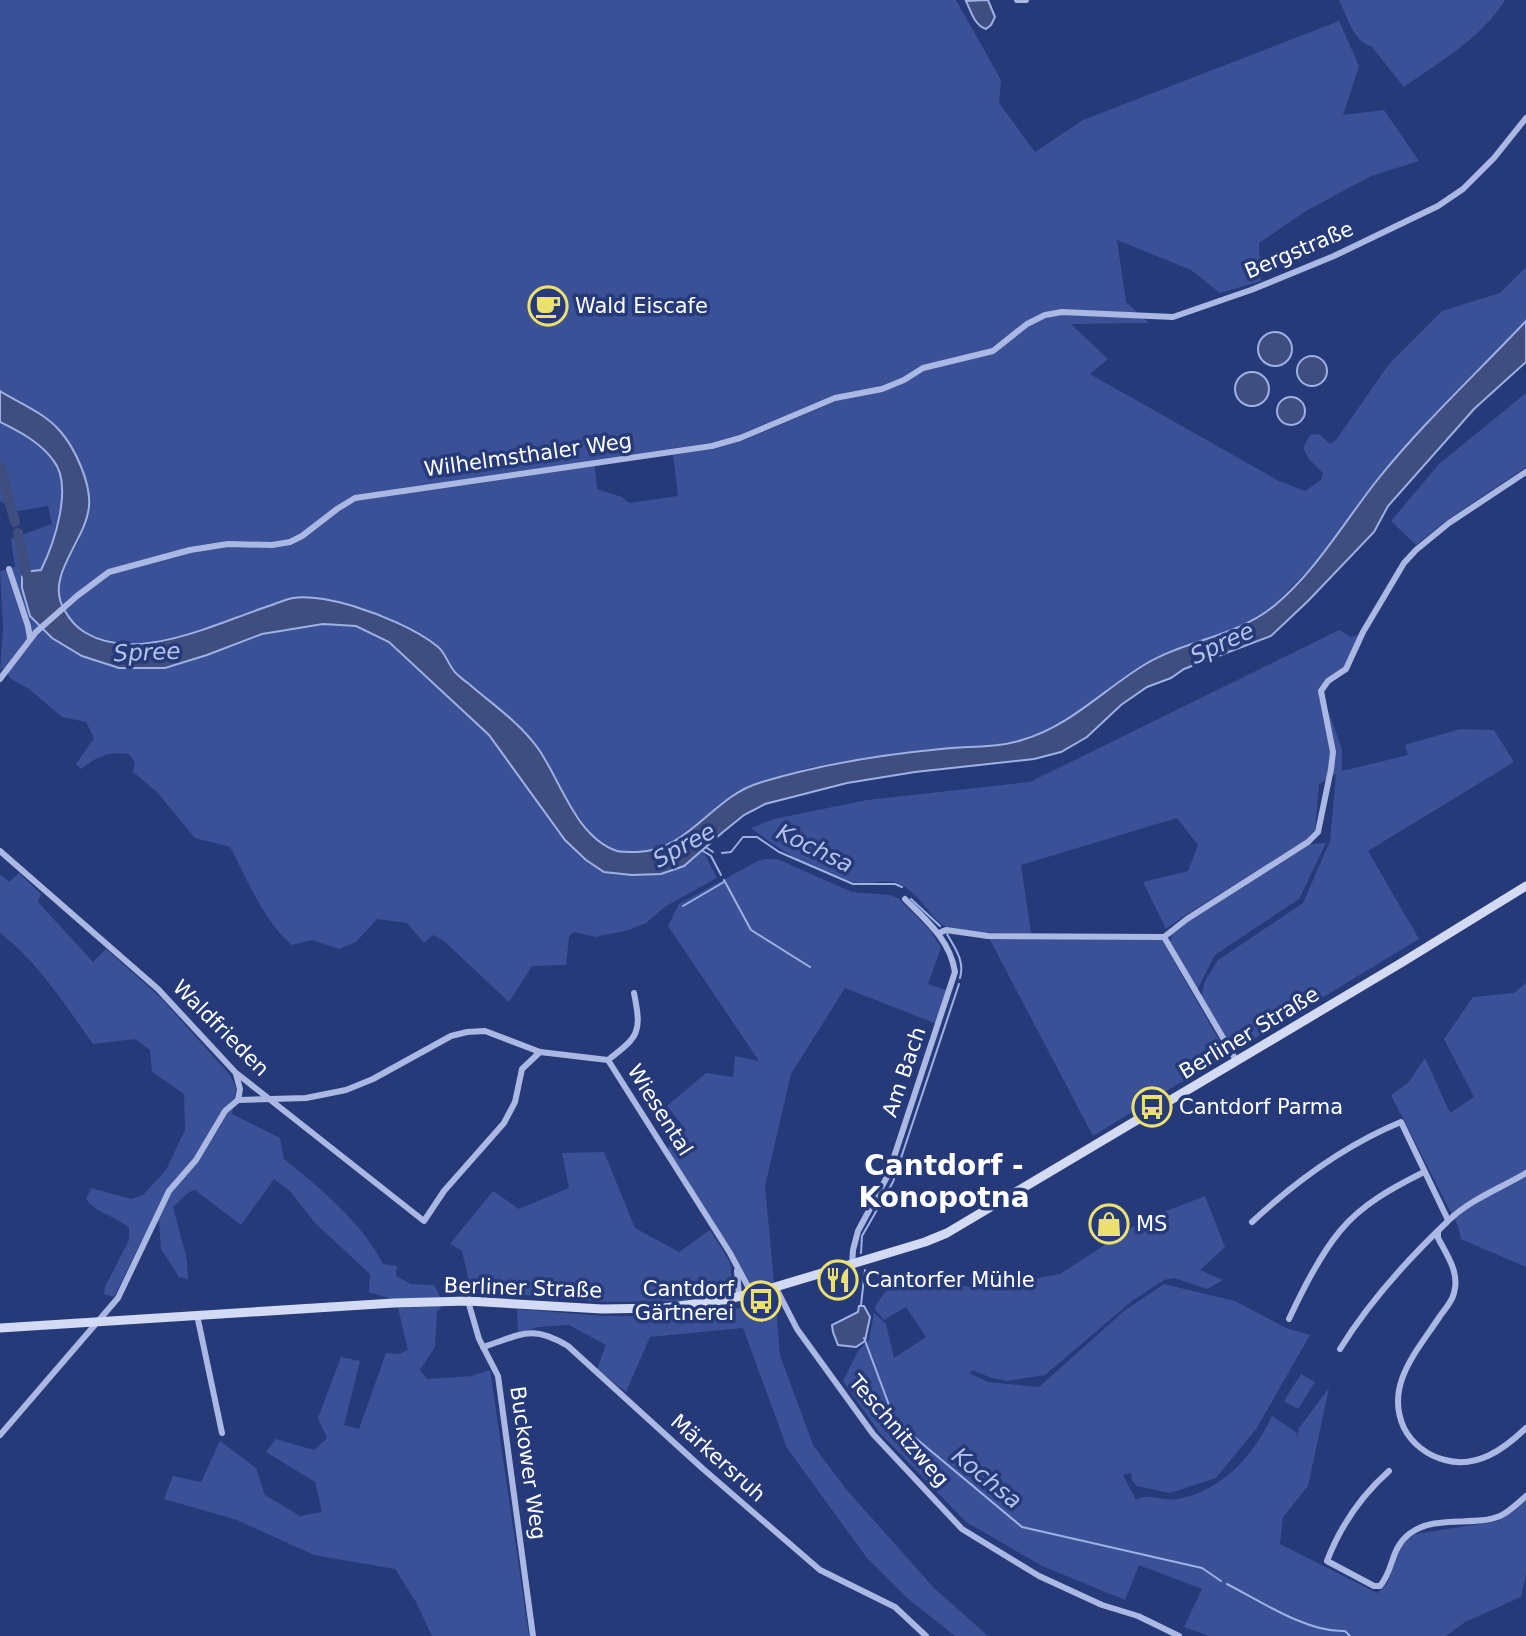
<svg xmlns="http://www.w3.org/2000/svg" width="1526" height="1636" viewBox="0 0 1526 1636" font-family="'DejaVu Sans',sans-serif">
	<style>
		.green { fill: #3a5197; fill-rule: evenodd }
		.water { fill: #3f4e7e; stroke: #9eb1e4; stroke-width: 2 }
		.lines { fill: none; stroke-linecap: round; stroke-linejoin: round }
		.stream { stroke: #9eb1e4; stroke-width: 2 }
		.river { stroke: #3f4e7e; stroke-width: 10 }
		.street { stroke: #aab8e3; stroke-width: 6 }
		.secondary { stroke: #d2daf4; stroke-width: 9 }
		.labels { text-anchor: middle; stroke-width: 7; stroke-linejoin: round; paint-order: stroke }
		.street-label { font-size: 21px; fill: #fff; stroke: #263a7a }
		.poi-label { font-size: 21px; fill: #fff; stroke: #263a7a; text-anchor: start }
		.water-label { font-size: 23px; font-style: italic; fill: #b5c3eb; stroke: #263a7a }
		.district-label { font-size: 28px; font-weight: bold; fill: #fff; stroke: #263a7a }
	</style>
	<rect width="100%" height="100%" fill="#263a7a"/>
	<!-- green -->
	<g class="green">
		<path d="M0,0H956L1001,80L999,103L1035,152L1083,120L1339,21L1359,66L1343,115L1384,110L1419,161L1371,176L1306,211L1259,243L1261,281L1220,293L1191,270L1117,240L1126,302L1149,323L1071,324L1108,359L1090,374L1279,481L1305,491L1321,480L1323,473L1309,459L1303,448L1310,435L1319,434L1330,444L1336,440L1389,364L1442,311L1500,293L1526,267V321L1378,479L1321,557L1270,609L1227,633L1189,644L1152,660L1116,683L1076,715L1043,732L1019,742L864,758L808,768L749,786L710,813L688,835L654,851L618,852L594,837L569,804L539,750L516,722L454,672L441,648L374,613L144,644C135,644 125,646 117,644C85,638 51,614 60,578C63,564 73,551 80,539L44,417L0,391ZM837,394L846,397L747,439L715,449L673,455L678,496L629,503L622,497L597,489L594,460L710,443L738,435Z"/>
		<path d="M1339,0H1505C1482,38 1439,62 1404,87L1371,46C1354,43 1346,14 1339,0Z"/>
		<polygon points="1526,393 1526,467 1447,520 1416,545 1391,521 1439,464"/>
		<path d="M0,422C20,432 40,442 53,460C74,485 54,544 41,570L32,571L30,616L52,638L82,656L119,668L139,669L165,668L207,655L262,634L323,624L356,626L389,642L489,735L565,840L604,872L632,875L661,874L684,866L703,851L717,878L666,906L646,923L629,930L595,937L574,932L569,936L566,965L532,966L509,1002L444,941L433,935L424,943L407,923L377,919L356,942L339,949L312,940L292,945C263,920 248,881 230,847L195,838L157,792L133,772L135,762L129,754C108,751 98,756 81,769L76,764L94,738L86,722L62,717L29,689L11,679L3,668L0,671L3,628L0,571L15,567L11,539L52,524L48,506L18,511L0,501Z"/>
		<path d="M1339,630L1351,637L1366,633L1348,671L1329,683L1322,694L1342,749V771L1408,755L1405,745L1460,729L1494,730L1514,762L1368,851L1419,939L1234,1051L1201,996L1205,981L1218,960L1303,903L1330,841L1336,774L1319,784L1315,831L1305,841L1184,916L1166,929L1143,882L1188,871L1198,845L1177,818L1021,865L1031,933C1014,933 957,934 945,926C929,917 919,892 898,883C886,878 872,885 860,883C821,876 782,852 751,828L774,819L867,800L1030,782Z"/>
		<polygon points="1326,843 1299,899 1215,955 1197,990 1170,943 1172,934 1187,921 1310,844"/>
		<polygon points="766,859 777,859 852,892 890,895 898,898 930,930 941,948 928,984 949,991 937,1024 845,988 791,1074 765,1186 774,1283 752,1287 734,1253 665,1151 686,1130 667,1106 706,1073 733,1077 735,1056 759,1061 668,926 679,904 758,861"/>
		<path d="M19,873L41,894L38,902L93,962L106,949L160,997L230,1075L236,1088L232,1114L280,1138L284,1159C318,1186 364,1225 383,1264L397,1266L396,1276L411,1284L434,1285L440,1297L394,1300L369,1292L370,1274L315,1223L290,1191L274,1179L241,1225L195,1190L189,1192L173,1207L187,1260L188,1279L179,1277L161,1249L159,1221L142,1240L114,1297L104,1294L105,1287L129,1240V1228C116,1216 95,1213 86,1199L91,1188L131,1199L143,1195L166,1170L185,1130L184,1094L152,1072L150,1050L135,1039L93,1044C65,1005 39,963 0,933V874L9,882Z"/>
		<polygon points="989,938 1162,940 1227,1054 1093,1136"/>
		<polygon points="1526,983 1526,1267 1461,1239 1458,1226 1391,1095 1408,1083 1425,1058 1450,1113 1474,1097 1444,1039 1473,997 1514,993"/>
		<polygon points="604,1152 635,1228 679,1252 710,1230 730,1262 733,1292 684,1301 602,1302 471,1290 462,1251 450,1244 493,1191 519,1209 569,1188 562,1153"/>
		<path d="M1205,1196L1225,1247L1200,1270L1223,1280L1207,1289L1174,1278L1164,1280L1132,1301L1045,1375L1007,1381L989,1377L973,1370L969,1373L988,1382L1039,1387L1124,1311L1164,1284L1235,1301L1286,1328L1310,1335L1256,1429L1216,1478L1170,1493L1137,1486L1132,1480L1131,1473L1123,1475L1136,1500C1148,1492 1164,1502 1178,1499C1223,1490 1253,1456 1272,1416L1297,1433V1439L1299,1428L1329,1388L1308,1486L1283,1517L1280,1544L1377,1593L1387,1584L1397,1549L1409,1535L1498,1521L1526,1500V1574L1521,1597L1465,1622L1446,1636H1209L1184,1627L1202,1589L1139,1565L1125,1600L1042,1566L966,1522L879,1432L843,1381L858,1351L869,1340L874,1313L886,1324L894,1358L926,1337L906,1307L884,1320L874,1308L887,1289L911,1281L932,1280L979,1289L1060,1274L1143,1220Z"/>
		<polygon points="776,1305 780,1355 813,1445 846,1489 935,1589 988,1636 955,1636 907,1598 867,1558 787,1448 743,1328 650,1337 626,1392 597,1369 606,1345 569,1325 538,1327 518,1333 517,1309 603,1316 648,1316"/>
		<polygon points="442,1306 437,1312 435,1347 420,1370 427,1379 471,1376 490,1370 529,1636 432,1636 416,1602 395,1569 314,1555 237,1520 164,1499 173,1476 201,1482 220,1441 256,1468 265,1495 300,1516 322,1512 315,1482 266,1452 276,1439 314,1450 327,1438 318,1418 341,1357 360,1361 344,1425 359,1429 386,1353 399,1354 408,1350 398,1308"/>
		<polygon points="1301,1374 1315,1382 1298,1409 1284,1401"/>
	</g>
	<!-- water -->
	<g class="water">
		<path d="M988,0L995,17L991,25L986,29C974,25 971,11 966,1Z"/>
		<path d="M1526,321V362L1474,409L1388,506L1374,532L1308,601L1271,636L1184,669L1171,678L1147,687L1121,705L1087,737L1061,752L1034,759L915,772L847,783L765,804L744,815L723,832L684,866L661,874L632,875L604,872L586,860L565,840L489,735L389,642L356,626L323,624L262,634L207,655L165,668H119L82,656L52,638L30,616L22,588V576L32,571L41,570C54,544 74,485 53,460C40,442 20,432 0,422V391C19,403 45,413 60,431C75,448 91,483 89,506C86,542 43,576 65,611C70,620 77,628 86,633C136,663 213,625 263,608C273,605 283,600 293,598C310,595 337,601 353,606C379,614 416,629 437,646C445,652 447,662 454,671C456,674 466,682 469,684C493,705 518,721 537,747C560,778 575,837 617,851C621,852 632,852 637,852C689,851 712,797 759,783C820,764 878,755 941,749C967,746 997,748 1022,740C1070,726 1103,690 1144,665C1185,640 1236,637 1274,606C1317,570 1344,522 1378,479C1423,423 1477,373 1526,321Z"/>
		<circle cx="1275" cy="349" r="17"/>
		<circle cx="1312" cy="371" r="15"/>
		<circle cx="1252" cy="389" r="17"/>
		<circle cx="1291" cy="411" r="14"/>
		<polygon points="859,1306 864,1306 870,1317 865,1341 856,1347 838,1345 833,1332 832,1325 858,1312"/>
	</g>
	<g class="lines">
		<!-- stream -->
		<g class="stream">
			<polyline points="707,848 713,852"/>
			<polyline points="703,851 711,856 721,875"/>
			<polyline points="722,853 731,852 743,837 757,837 779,852 853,884 895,884 902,887"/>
			<polyline points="724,880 751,930 810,967"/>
			<polyline points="911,899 940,926"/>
			<polyline points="683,906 724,882"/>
			<path d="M947,934C955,948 965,961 960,978"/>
			<polyline points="861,1253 862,1236 893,1182 959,984"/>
			<polyline points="861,1305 865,1270"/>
			<polyline points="864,1338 895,1421 1022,1527 1202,1568 1221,1581"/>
			<path d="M1227,1584C1260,1601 1308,1633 1345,1631L1350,1636"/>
		</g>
		<!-- river -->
		<g class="river">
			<polyline points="0,467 15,522"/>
			<polyline points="18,533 26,573 32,583"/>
		</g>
		<!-- street -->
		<g class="street">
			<polyline points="1017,0 1026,0"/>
			<polyline points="9,569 28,626 30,638"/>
			<polyline points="0,679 36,632 77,596 109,572 190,550 228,544 272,545 290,542 302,536 337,509 355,498 712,446 740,438 835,398 882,389 904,380 923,368 993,351 1027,324 1045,315 1062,312 1173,317 1251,290 1334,256 1438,206 1463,189 1494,158 1526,118"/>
			<polyline points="0,851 158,989 235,1072 424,1221 444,1191 504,1123 515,1102 522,1069 540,1052"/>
			<polyline points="939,933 946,930 988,936 1164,937 1187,919 1308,842 1318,832 1331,769 1333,752 1321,691 1328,681 1346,669 1363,632 1404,563 1416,550 1449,523 1526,472"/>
			<polyline points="1164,937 1236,1060"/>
			<polyline points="608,1060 730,1253 752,1294"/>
			<path d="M608,1060C639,1036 642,1033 634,993"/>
			<polyline points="238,1100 306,1098 346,1090 373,1079 451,1036 467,1032 485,1031 540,1052 608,1060"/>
			<path d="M1252,1222C1295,1182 1345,1145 1401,1122L1448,1220"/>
			<path d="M1438,1232V1238C1447,1255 1460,1273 1454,1293C1452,1302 1445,1309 1440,1316C1418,1350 1384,1385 1404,1428C1412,1444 1428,1456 1445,1460C1477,1469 1504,1449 1526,1428"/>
			<path d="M852,1265L853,1250L858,1231L888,1175L955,972C950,940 927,921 905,899"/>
			<polyline points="737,1271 739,1296"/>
			<polyline points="776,1288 797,1329 873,1434 962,1529 1039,1576 1102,1605 1138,1616 1179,1636"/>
			<polyline points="468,1301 479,1339 498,1376 533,1636"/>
			<polyline points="197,1315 222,1433"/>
			<path d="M1289,1319C1302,1291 1320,1255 1340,1231C1362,1204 1394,1187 1424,1172"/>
			<path d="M483,1347C521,1335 531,1324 568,1346L702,1468L820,1570L895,1607L926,1636"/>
			<path d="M1340,1349C1369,1302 1408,1259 1448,1221C1469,1200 1501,1188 1526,1173"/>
			<polyline points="0,1435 118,1298 169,1191 196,1160 225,1111 238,1100 240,1089 236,1074"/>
			<path d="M1389,1471C1362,1495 1340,1527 1327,1561L1374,1586H1380C1394,1570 1390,1549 1409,1534C1435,1514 1474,1527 1500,1516C1509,1512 1518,1503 1526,1496"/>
		</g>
		<!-- secondary -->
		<polyline class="secondary" points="0,1328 394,1303 468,1301 602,1309 664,1308 724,1300 762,1291 925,1242 947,1233 1401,963 1526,886"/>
	</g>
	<!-- icons -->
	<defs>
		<g id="cafe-ring" transform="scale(2.0125)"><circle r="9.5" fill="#263a7a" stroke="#ece16f" stroke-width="1.5"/><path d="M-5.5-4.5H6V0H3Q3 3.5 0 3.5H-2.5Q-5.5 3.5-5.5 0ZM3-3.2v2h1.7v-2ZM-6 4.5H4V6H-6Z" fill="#ece16f"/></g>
		<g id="bus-ring" transform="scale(2.0125)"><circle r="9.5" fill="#263a7a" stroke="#ece16f" stroke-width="1.5"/><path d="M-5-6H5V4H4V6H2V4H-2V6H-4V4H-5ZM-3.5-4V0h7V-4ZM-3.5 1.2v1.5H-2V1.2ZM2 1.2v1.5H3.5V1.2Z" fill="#ece16f"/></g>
		<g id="shop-ring" transform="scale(2.0125)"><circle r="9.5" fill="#263a7a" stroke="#ece16f" stroke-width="1.5"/><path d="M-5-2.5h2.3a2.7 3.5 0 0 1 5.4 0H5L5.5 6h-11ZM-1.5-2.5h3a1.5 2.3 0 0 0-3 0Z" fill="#ece16f"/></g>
		<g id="restaurant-ring" transform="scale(2.0125)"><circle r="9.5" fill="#263a7a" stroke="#ece16f" stroke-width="1.5"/><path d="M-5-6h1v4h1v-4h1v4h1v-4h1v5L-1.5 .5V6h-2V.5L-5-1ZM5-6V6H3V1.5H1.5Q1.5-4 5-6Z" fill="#ece16f"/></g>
	</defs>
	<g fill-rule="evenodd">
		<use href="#cafe-ring" x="548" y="306"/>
		<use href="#bus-ring" x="1152" y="1107"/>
		<use href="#shop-ring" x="1109" y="1224"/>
		<use href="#restaurant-ring" x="838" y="1280"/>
		<use href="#bus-ring" x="761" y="1301"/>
	</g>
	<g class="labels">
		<!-- street labels -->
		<g class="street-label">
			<text transform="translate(1299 250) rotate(-23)" y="7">Bergstraße</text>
			<text transform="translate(528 455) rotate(-8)" y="7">Wilhelmsthaler Weg</text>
			<text transform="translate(221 1028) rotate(45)" y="7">Waldfrieden</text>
			<text transform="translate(1249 1033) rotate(-31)" y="7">Berliner Straße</text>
			<text transform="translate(904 1072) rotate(-71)" y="7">Am Bach</text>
			<text transform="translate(660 1110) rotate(58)" y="7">Wiesental</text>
			<text transform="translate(523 1288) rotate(2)" y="7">Berliner Straße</text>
			<text transform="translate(899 1431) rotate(49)" y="7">Teschnitzweg</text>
			<text transform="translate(718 1458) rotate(42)" y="7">Märkersruh</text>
			<text transform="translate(528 1463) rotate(82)" y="7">Buckower Weg</text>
		</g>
		<!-- poi labels -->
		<g class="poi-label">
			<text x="575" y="313">Wald Eiscafe</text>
			<text x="1179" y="1114">Cantdorf Parma</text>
			<text x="1136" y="1231">MS</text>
			<text x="865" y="1287">Cantorfer Mühle</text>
			<text x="734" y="1296" text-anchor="end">Cantdorf<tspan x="734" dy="24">Gärtnerei</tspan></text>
		</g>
		<!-- water labels -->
		<g class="water-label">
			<text transform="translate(1222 643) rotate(-25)" y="8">Spree</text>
			<text transform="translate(147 652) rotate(-2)" y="8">Spree</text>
			<text transform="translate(684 845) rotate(-29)" y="8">Spree</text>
			<text transform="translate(815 848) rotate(26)" y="8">Kochsa</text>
			<text transform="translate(987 1478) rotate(39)" y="8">Kochsa</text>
		</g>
		<!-- district labels -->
		<g class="district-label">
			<text x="944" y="1175">Cantdorf -<tspan x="944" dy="32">Konopotna</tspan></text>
		</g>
	</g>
</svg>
